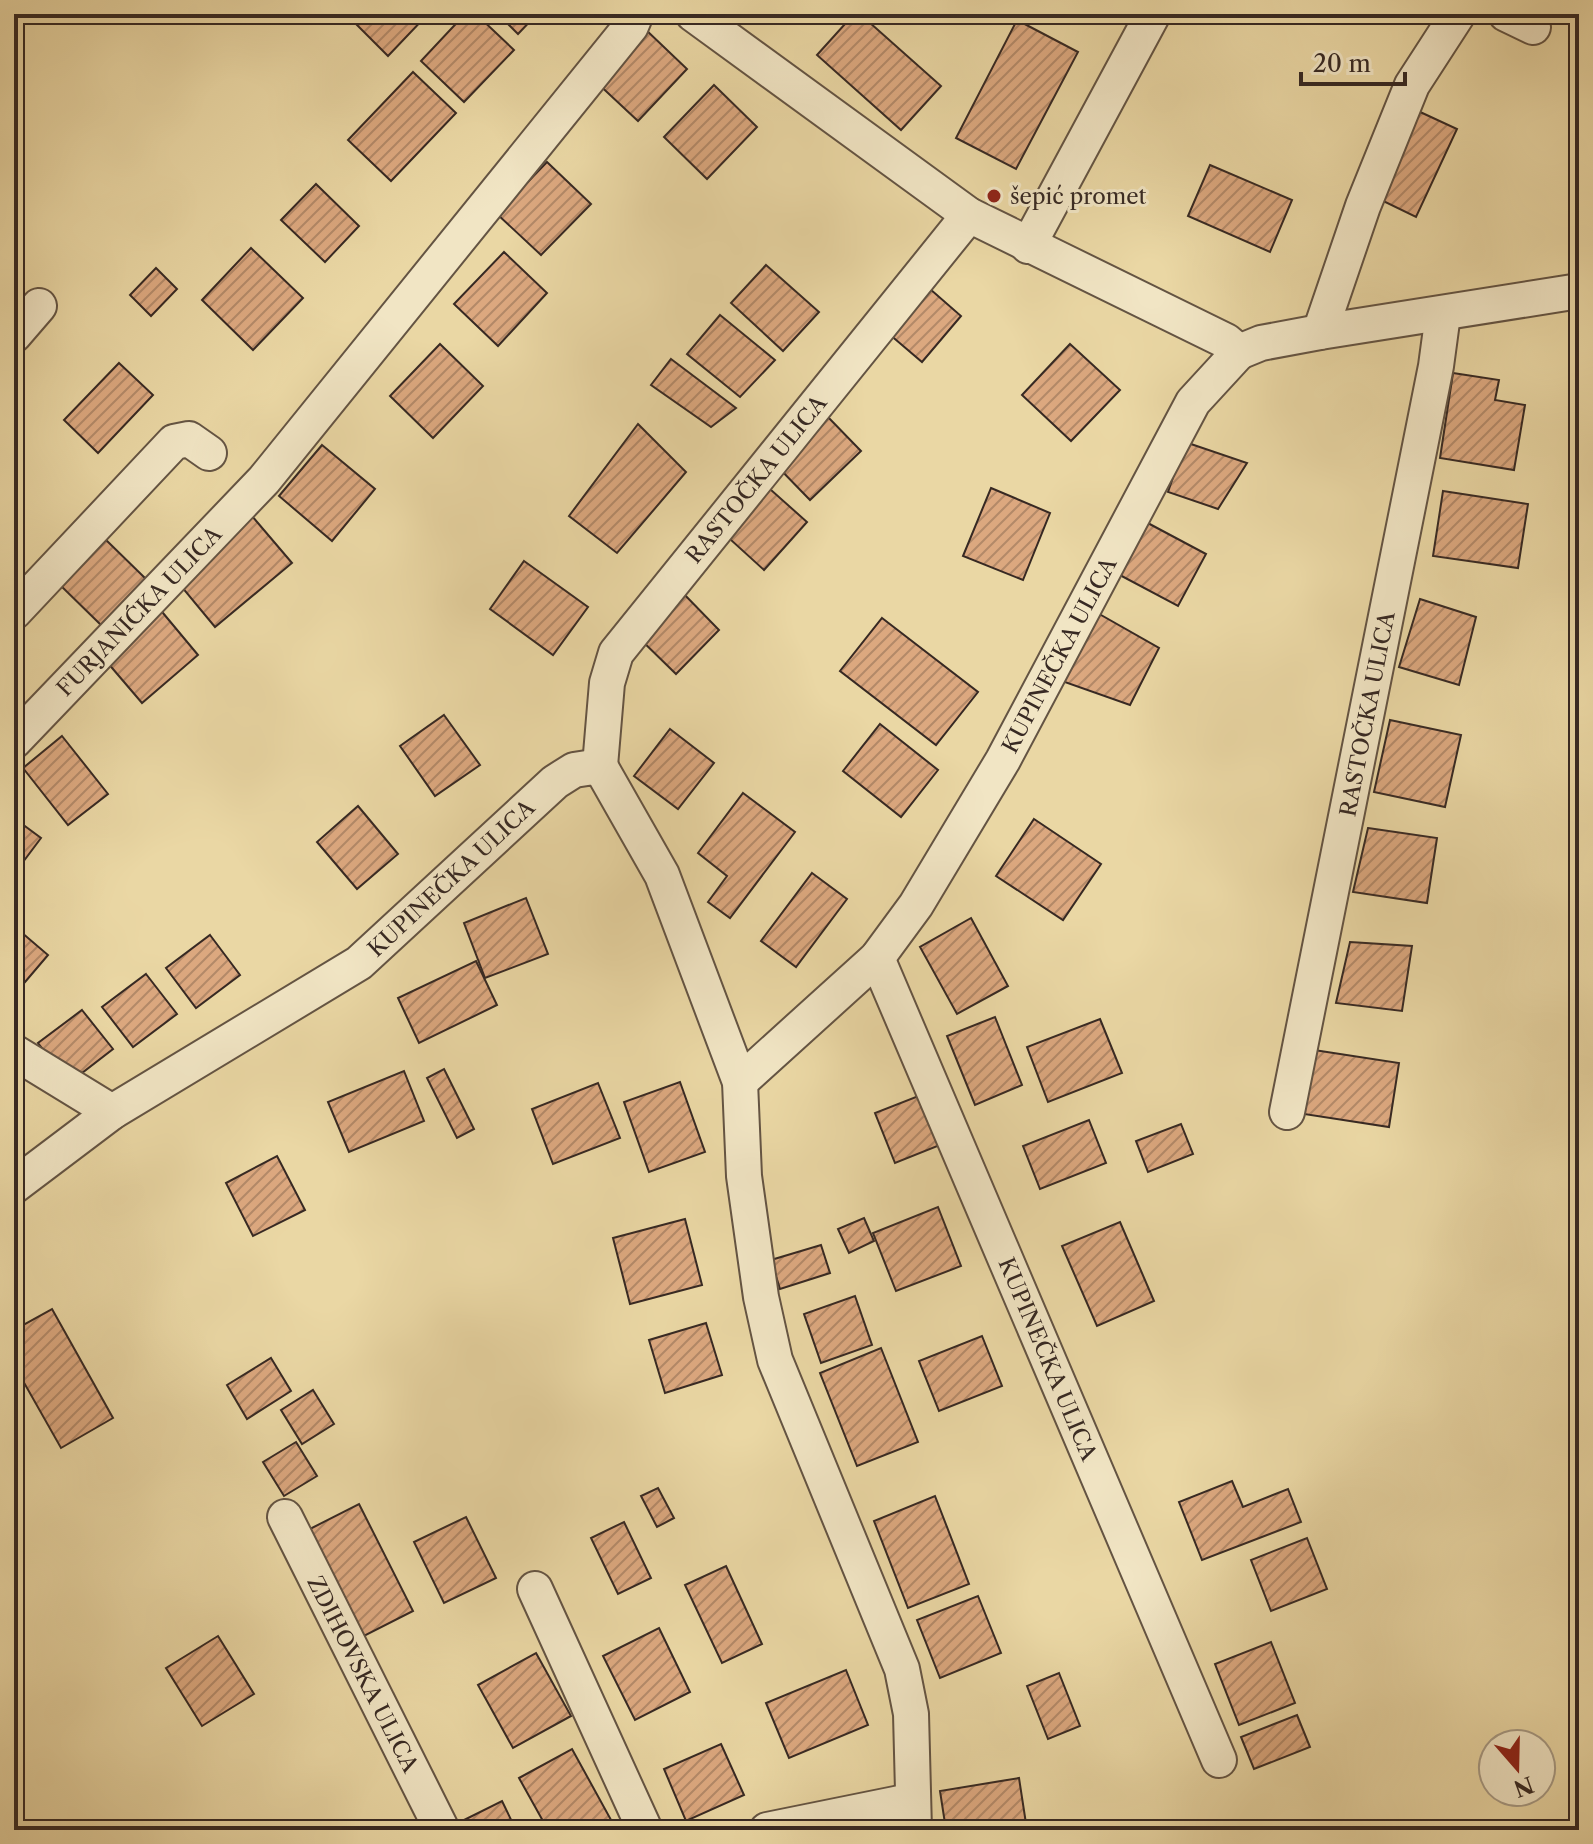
<svg xmlns="http://www.w3.org/2000/svg" width="1593" height="1844" viewBox="0 0 1593 1844" font-family="'Libre Caslon Text',serif">
	<style>
		.building { fill: url(#building-hatch); stroke: #372923; stroke-width: 2 }
		.lines { fill: none; stroke-linecap: round; stroke-linejoin: round }
		.minor-casing { stroke: #645443; stroke-width: 38 }
		.minor { stroke: #f1e5c4; stroke-width: 34 }
		.poi-dot { fill: #8f2418; stroke: #f1e5c4; stroke-width: 3 }
		.labels { text-anchor: middle; stroke-width: 6; stroke-linejoin: round; paint-order: stroke }
		.poi-label { font-size: 22px; fill: #372923; stroke: #f1e5c4; text-anchor: start }
		.street-label { font-size: 22px; fill: #372923; stroke: #f1e5c4 }
	</style>
	<defs>
		<pattern id="building-hatch" width="6" height="6" patternUnits="userSpaceOnUse" patternTransform="scale(2)"><rect width="6" height="6" fill="#dca87f"/><path d="M-1 1l2-2M0 6l6-6M5 7l2-2" fill="none" stroke="#b38968"/></pattern>
	</defs>
	<rect width="100%" height="100%" fill="#ead7a4"/>
	<filter id="stains"><feTurbulence type="fractalNoise" baseFrequency=".0025" numOctaves="4"/><feColorMatrix values="0 0 0 0 .2 0 0 0 0 .09 0 0 0 0 .02 0 0 0 .5 -.17"/></filter>
	<radialGradient id="worn" r=".72"><stop offset=".6" stop-color="#630" stop-opacity="0"/><stop offset="1" stop-color="#630" stop-opacity=".3"/></radialGradient>
	<!-- building -->
	<g class="building">
		<polygon points="346,14 428,14 388,56"/>
		<polygon points="465,14 476,14 514,50 464,102 421,61"/>
		<polygon points="498,14 537,14 518,34"/>
		<polygon points="854,14 860,14 941,86 901,130 817,55"/>
		<polygon points="1017,20 1078,52 1016,169 956,138"/>
		<polygon points="644,28 687,69 638,121 594,80"/>
		<polygon points="413,72 456,113 391,181 348,140"/>
		<polygon points="714,85 757,127 707,179 664,137"/>
		<polygon points="1418,111 1457,129 1416,217 1377,198"/>
		<polygon points="547,162 591,204 541,255 497,214"/>
		<polygon points="1210,165 1292,200 1270,252 1188,216"/>
		<polygon points="316,184 359,226 325,262 281,220"/>
		<polygon points="251,248 303,298 253,350 202,300"/>
		<polygon points="504,252 547,293 498,346 454,304"/>
		<polygon points="766,265 819,312 783,351 731,303"/>
		<polygon points="156,268 177,289 151,316 130,295"/>
		<polygon points="922,282 961,316 922,362 882,328"/>
		<polygon points="720,315 775,360 740,397 687,354"/>
		<polygon points="440,344 483,386 433,438 390,396"/>
		<polygon points="1070,344 1120,390 1071,441 1022,395"/>
		<polygon points="671,359 736,408 711,427 651,385"/>
		<polygon points="119,363 153,395 98,453 64,420"/>
		<polygon points="1453,373 1499,380 1495,400 1525,405 1514,470 1440,458"/>
		<polygon points="825,414 861,451 810,500 774,463"/>
		<polygon points="638,424 686,472 617,553 569,516"/>
		<polygon points="1185,442 1247,463 1218,509 1168,492"/>
		<polygon points="322,445 375,489 332,541 279,496"/>
		<polygon points="762,482 807,522 764,570 720,530"/>
		<polygon points="991,488 1050,513 1023,580 963,556"/>
		<polygon points="1443,491 1528,504 1518,568 1433,556"/>
		<polygon points="252,516 292,563 215,627 176,580"/>
		<polygon points="1144,521 1206,554 1178,606 1116,573"/>
		<polygon points="103,537 146,579 101,625 57,582"/>
		<polygon points="524,561 588,607 553,655 490,609"/>
		<polygon points="679,589 719,630 676,674 635,634"/>
		<polygon points="1420,599 1476,617 1459,685 1399,667"/>
		<polygon points="158,607 198,655 142,703 101,655"/>
		<polygon points="1094,611 1159,648 1130,705 1059,680"/>
		<polygon points="882,618 978,692 936,745 840,671"/>
		<polygon points="444,715 480,765 435,796 400,746"/>
		<polygon points="1390,720 1461,735 1445,807 1374,792"/>
		<polygon points="880,724 938,770 901,817 843,771"/>
		<polygon points="670,729 714,763 678,809 634,776"/>
		<polygon points="62,736 108,794 68,825 23,768"/>
		<polygon points="743,793 795,832 730,918 708,902 727,876 698,853"/>
		<polygon points="358,806 398,854 357,889 317,842"/>
		<polygon points="14,818 41,838 14,874"/>
		<polygon points="1034,819 1101,864 1063,920 996,876"/>
		<polygon points="1368,828 1437,838 1427,903 1353,892"/>
		<polygon points="812,873 847,899 796,967 761,941"/>
		<polygon points="526,898 548,954 485,978 464,923"/>
		<polygon points="971,918 1008,986 957,1014 920,947"/>
		<polygon points="14,926 48,955 14,995"/>
		<polygon points="210,935 240,975 196,1008 166,968"/>
		<polygon points="1350,942 1412,946 1402,1011 1336,1003"/>
		<polygon points="476,961 497,1005 419,1043 398,998"/>
		<polygon points="146,974 177,1014 133,1047 102,1007"/>
		<polygon points="82,1010 113,1049 69,1083 38,1043"/>
		<polygon points="995,1017 1022,1085 975,1105 947,1036"/>
		<polygon points="1100,1019 1122,1073 1048,1102 1027,1047"/>
		<polygon points="1314,1050 1399,1063 1389,1127 1304,1114"/>
		<polygon points="444,1069 474,1129 457,1138 427,1078"/>
		<polygon points="404,1071 424,1121 349,1152 328,1102"/>
		<polygon points="680,1082 705,1152 649,1172 624,1102"/>
		<polygon points="598,1083 620,1138 553,1164 532,1109"/>
		<polygon points="921,1095 940,1145 895,1163 875,1113"/>
		<polygon points="1089,1120 1106,1163 1040,1189 1023,1146"/>
		<polygon points="1181,1124 1193,1154 1148,1172 1136,1141"/>
		<polygon points="277,1156 305,1210 253,1236 226,1183"/>
		<polygon points="938,1207 961,1266 896,1291 873,1233"/>
		<polygon points="864,1218 874,1241 849,1253 838,1229"/>
		<polygon points="685,1219 702,1285 630,1304 613,1238"/>
		<polygon points="1120,1222 1154,1301 1097,1326 1062,1246"/>
		<polygon points="821,1245 830,1273 780,1289 771,1260"/>
		<polygon points="855,1296 872,1345 821,1363 804,1314"/>
		<polygon points="52,1309 113,1418 61,1448 14,1365 14,1330"/>
		<polygon points="706,1323 722,1375 665,1393 649,1340"/>
		<polygon points="982,1336 1002,1386 939,1411 919,1361"/>
		<polygon points="881,1348 918,1442 857,1466 820,1373"/>
		<polygon points="271,1358 291,1391 247,1419 227,1385"/>
		<polygon points="313,1390 334,1424 302,1444 281,1410"/>
		<polygon points="296,1442 317,1476 284,1496 263,1462"/>
		<polygon points="1232,1481 1243,1507 1288,1489 1301,1522 1202,1560 1179,1502"/>
		<polygon points="658,1488 674,1518 657,1527 641,1496"/>
		<polygon points="935,1496 969,1584 908,1608 874,1521"/>
		<polygon points="359,1504 413,1611 358,1639 304,1532"/>
		<polygon points="466,1517 496,1578 444,1603 414,1542"/>
		<polygon points="624,1522 651,1578 618,1594 591,1538"/>
		<polygon points="1307,1538 1327,1589 1271,1611 1251,1560"/>
		<polygon points="726,1566 762,1644 722,1663 685,1585"/>
		<polygon points="978,1596 1001,1653 940,1678 917,1620"/>
		<polygon points="659,1628 690,1692 635,1720 603,1656"/>
		<polygon points="218,1636 254,1694 202,1726 166,1668"/>
		<polygon points="1271,1642 1295,1703 1239,1725 1215,1664"/>
		<polygon points="536,1653 571,1716 513,1748 478,1685"/>
		<polygon points="846,1670 868,1725 789,1758 766,1703"/>
		<polygon points="1059,1673 1080,1726 1048,1739 1027,1686"/>
		<polygon points="1297,1715 1310,1747 1254,1769 1241,1737"/>
		<polygon points="721,1744 744,1795 686,1821 664,1769"/>
		<polygon points="572,1749 616,1829 615,1830 548,1830 519,1778"/>
		<polygon points="1019,1778 1027,1830 946,1830 940,1791"/>
		<polygon points="502,1801 516,1830 462,1830 458,1823"/>
	</g>
	<g class="lines">
		<!-- minor casing -->
		<g class="minor-casing">
			<g id="minor">
				<polyline points="693,14 969,215 1226,341 1239,352 1261,343 1320,332 1579,291"/>
				<polyline points="1506,14 1533,27"/>
				<polyline points="1028,246 1153,14"/>
				<polyline points="1320,332 1363,206 1412,85 1458,14"/>
				<polyline points="14,335 39,306"/>
				<polyline points="14,612 174,442 189,439 209,453"/>
				<polyline points="14,741 264,480 631,26 636,14"/>
				<polyline points="600,766 607,683 616,653 969,215"/>
				<polyline points="877,958 1219,1760"/>
				<polyline points="14,1052 112,1112"/>
				<polyline points="740,1082 877,958 916,905 1003,760 1193,402 1239,352"/>
				<polyline points="1287,1112 1436,366 1443,314"/>
				<polyline points="14,1186 112,1112 359,963 555,782 574,770 600,766 662,875 740,1082 744,1176 761,1297 775,1360 902,1669 911,1714 914,1830"/>
				<polyline points="285,1517 442,1830"/>
				<polyline points="535,1589 645,1830"/>
				<polyline points="767,1830 910,1801"/>
			</g>
		</g>
		<!-- minor -->
		<use href="#minor" class="minor"/>
	</g>
	<!-- markers -->
	<circle class="poi-dot" cx="994" cy="196" r="8"/>
	<g class="labels">
		<!-- poi labels -->
		<g class="poi-label">
			<text x="1010" y="204">šepić promet</text>
		</g>
		<!-- street labels -->
		<g class="street-label">
			<text transform="translate(756 479) rotate(-51)" y="8">RASTOČKA ULICA</text>
			<text transform="translate(139 611) rotate(-46)" y="8">FURJANIĆKA ULICA</text>
			<text transform="translate(1059 655) rotate(-62)" y="8">KUPINEČKA ULICA</text>
			<text transform="translate(1367 714) rotate(-79)" y="8">RASTOČKA ULICA</text>
			<text transform="translate(451 878) rotate(-43)" y="8">KUPINEČKA ULICA</text>
			<text transform="translate(1048 1359) rotate(67)" y="8">KUPINEČKA ULICA</text>
			<text transform="translate(363 1674) rotate(63)" y="8">ZDIHOVSKA ULICA</text>
		</g>
	</g>
	<!-- margin -->
	<rect width="1593" height="1844" fill="none" stroke="#ead7a4" stroke-width="48"/>
	<rect x="16" y="16" width="1561" height="1812" fill="none" stroke="#372923" stroke-width="4"/>
	<rect x="24" y="24" width="1545" height="1796" fill="none" stroke="#372923" stroke-width="2"/>
	<!-- north arrow -->
	<g transform="translate(1517 1768) rotate(160)"><circle r="38" fill="#f1e5c4" stroke="#a79a84" stroke-width="2"/>
	<path d="M0-6L14 30L0 20L-14 30Z" fill="#8f2418"/>
	<text y="-12" font-size="22" font-weight="bold" text-anchor="middle" fill="#372923">N</text>
	</g>
	<!-- scale -->
	<path d="M1301 72v12h104v-12" fill="none" stroke="#372923" stroke-width="4"/>
	<text x="1313" y="72" font-size="24" fill="#372923" stroke="#f1e5c4" stroke-width="6" paint-order="stroke">20 m</text>
	<rect width="100%" height="100%" filter="url(#stains)"/>
	<rect width="100%" height="100%" fill="url(#worn)"/>
</svg>
